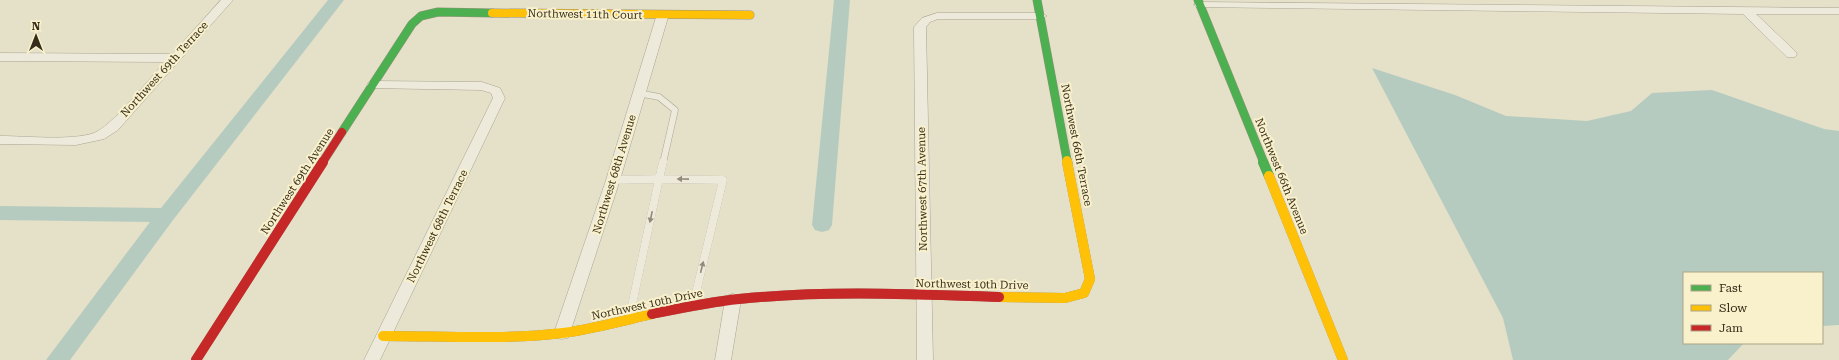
<svg xmlns="http://www.w3.org/2000/svg" width="1839" height="360" viewBox="0 0 1839 360" font-family="'Roboto Serif',serif">
	<style>
		.water { fill: #b5cbc0 }
		.lines { fill: none; stroke-linecap: round; stroke-linejoin: round }
		.canal { fill: #b5cbc0; fill-rule: evenodd }
		.lane-far1-casing { stroke: #a9a492; stroke-width: 7 }
		.lane-casing { stroke: #a9a492; stroke-width: 8 }
		.street-casing { stroke: #a9a492; stroke-width: 1 }
		.fast-far1-casing { stroke: #999382; stroke-width: 9 }
		.fast-casing { stroke: #999382; stroke-width: 10 }
		.slow-far1-casing { stroke: #999382; stroke-width: 9 }
		.slow-casing { stroke: #999382; stroke-width: 10 }
		.jam-far1-casing { stroke: #999382; stroke-width: 9 }
		.jam-casing { stroke: #999382; stroke-width: 10 }
		.lane-far1 { stroke: #ede9db; stroke-width: 6 }
		.lane { stroke: #ede9db; stroke-width: 8 }
		.street { fill: #ede9db; fill-rule: evenodd }
		.fast-far1 { stroke: #4caf50; stroke-width: 8 }
		.fast { stroke: #4caf50; stroke-width: 10 }
		.slow-far1 { stroke: #ffc107; stroke-width: 8 }
		.slow { stroke: #ffc107; stroke-width: 10 }
		.jam-far1 { stroke: #c62828; stroke-width: 8 }
		.jam { stroke: #c62828; stroke-width: 10 }
		.oneway { fill: #928b7a }
		.labels { text-anchor: middle; stroke-width: 4; stroke-linejoin: round; paint-order: stroke }
		.street-label { font-size: 11px; fill: #382d1a; stroke: #f8f1cc }
	</style>
	<rect width="100%" height="100%" fill="#e5e0c8"/>
	<!-- water -->
	<polygon class="water" points="1372,68 1455,95 1506,116 1587,121 1631,111 1652,93 1712,90 1824,129 1839,131 1839,325 1822,326 1822,273 1684,273 1684,343 1744,343 1728,360 1513,360 1503,318"/>
	<g class="lines">
		<!-- canal -->
		<g class="canal">
			<polygon points="328,0 344,0 173,220 70,360 46,360 150,222 0,220 0,206 161,208"/>
			<polygon points="834,0 850,0 832,225 829,230 822,232 815,230 812,225"/>
		</g>
		<!-- lane-far1 casing -->
		<g class="lane-far1-casing">
			<polyline id="lane-far1" points="638,93 659,97 675,110 663,163"/>
		</g>
		<!-- lane casing -->
		<g class="lane-casing">
			<g id="lane">
				<polyline points="663,162 659,179 723,180 693,305"/>
				<polyline points="613,180 659,179 629,319"/>
			</g>
		</g>
		<!-- street casing -->
		<g class="street-casing">
			<g id="street">
				<path d="M221,0H233L118,130L104,139L76,145L0,144V136C26,136 71,141 94,133C112,126 150,78 165,62L0,61V53L172,54Z"/>
				<polygon points="1200,2 1839,8 1839,14 1756,14 1795,51 1797,54 1795,57 1787,57 1743,14 1196,7 1194,5"/>
				<polygon points="663,11 669,14 620,180 570,333 568,338 562,339 556,338 554,333 606,180 657,14"/>
				<polygon points="937,13 1041,13 1047,16 1041,19 938,19 930,22 926,27 933,360 917,360 914,27 922,18"/>
				<polygon points="373,81 482,82 500,88 505,98 380,360 364,360 493,98 491,93 481,90 369,88 367,85 369,82"/>
				<polygon points="733,294 739,296 741,300 731,360 715,360 725,300 727,296"/>
			</g>
		</g>
		<!-- fast-far1 casing -->
		<g class="fast-far1-casing">
			<g id="fast-far1">
				<polyline points="1037,0 1067,160"/>
				<polyline points="1198,0 1264,163"/>
				<polyline points="342,132 412,24 421,16 438,12 492,13"/>
			</g>
		</g>
		<!-- fast casing -->
		<g class="fast-casing">
			<polyline id="fast" points="1263,162 1269,176"/>
		</g>
		<!-- slow-far1 casing -->
		<g class="slow-far1-casing">
			<g id="slow-far1">
				<polyline points="492,13 750,15"/>
				<polyline points="1067,160 1068,163"/>
			</g>
		</g>
		<!-- slow casing -->
		<g class="slow-casing">
			<g id="slow">
				<polyline points="1269,176 1343,360"/>
				<polyline points="999,297 1065,298 1084,293 1090,279 1067,162"/>
				<path d="M383,336C441,336 505,340 563,333C593,329 622,321 652,314"/>
			</g>
		</g>
		<!-- jam-far1 casing -->
		<g class="jam-far1-casing">
			<polyline id="jam-far1" points="322,163 342,132"/>
		</g>
		<!-- jam casing -->
		<g class="jam-casing">
			<g id="jam">
				<path d="M652,314C681,308 709,302 739,299C825,290 912,294 999,297"/>
				<polyline points="196,360 323,162"/>
			</g>
		</g>
		<!-- lane-far1 -->
		<use href="#lane-far1" class="lane-far1"/>
		<!-- lane -->
		<use href="#lane" class="lane"/>
		<!-- street -->
		<use href="#street" class="street"/>
		<!-- fast-far1 -->
		<use href="#fast-far1" class="fast-far1"/>
		<!-- fast -->
		<use href="#fast" class="fast"/>
		<!-- slow-far1 -->
		<use href="#slow-far1" class="slow-far1"/>
		<!-- slow -->
		<use href="#slow" class="slow"/>
		<!-- jam-far1 -->
		<use href="#jam-far1" class="jam-far1"/>
		<!-- jam -->
		<use href="#jam" class="jam"/>
	</g>
	<!-- one-way arrows -->
	<defs><path id="oneway-solid" d="M-6-.8H1V-3.2L6.5 0L1 3.2V.8H-6Z"/></defs>
	<g class="oneway">
		<use href="#oneway-solid" transform="translate(683 179) rotate(-179)"/>
		<use href="#oneway-solid" transform="translate(651 217) rotate(102)"/>
		<use href="#oneway-solid" transform="translate(702 267) rotate(-76)"/>
	</g>
	<g class="labels">
		<!-- street labels -->
		<g class="street-label">
			<text transform="translate(585 14) rotate(1)" y="4">Northwest 11th Court</text>
			<text transform="translate(164 69) rotate(-48)" y="4">Northwest 69th Terrace</text>
			<text transform="translate(1077 145) rotate(79)" y="4">Northwest 66th Terrace</text>
			<text transform="translate(614 174) rotate(-73)" y="4">Northwest 68th Avenue</text>
			<text transform="translate(1282 176) rotate(68)" y="4">Northwest 66th Avenue</text>
			<text transform="translate(297 181) rotate(-57)" y="4">Northwest 69th Avenue</text>
			<text transform="translate(922 189) rotate(-91)" y="4">Northwest 67th Avenue</text>
			<text transform="translate(437 226) rotate(-64)" y="4">Northwest 68th Terrace</text>
			<text transform="translate(972 284) rotate(1)" y="4">Northwest 10th Drive</text>
			<text transform="translate(647 304) rotate(-12)" y="4">Northwest 10th Drive</text>
		</g>
	</g>
	<!-- legend -->
	<rect x="1683" y="272" width="140" height="72" fill="#f8f1cc" stroke="#aba385"/>
	<rect x="1691" y="285" width="20" height="6" fill="#4caf50" stroke="#aba385"/>
	<text x="1719" y="292" font-size="12" fill="#382d1a">Fast</text>
	<rect x="1691" y="305" width="20" height="6" fill="#ffc107" stroke="#aba385"/>
	<text x="1719" y="312" font-size="12" fill="#382d1a">Slow</text>
	<rect x="1691" y="325" width="20" height="6" fill="#c62828" stroke="#aba385"/>
	<text x="1719" y="332" font-size="12" fill="#382d1a">Jam</text>
	<!-- north arrow -->
	<g transform="translate(36 36)" stroke="#f8f1cc" stroke-width="3" paint-order="stroke">
	<path d="M0-3L7 15L0 10L-7 15Z" fill="#382d1a"/>
	<text y="-6" font-size="11" font-weight="bold" text-anchor="middle" fill="#382d1a">N</text>
	</g>
</svg>
